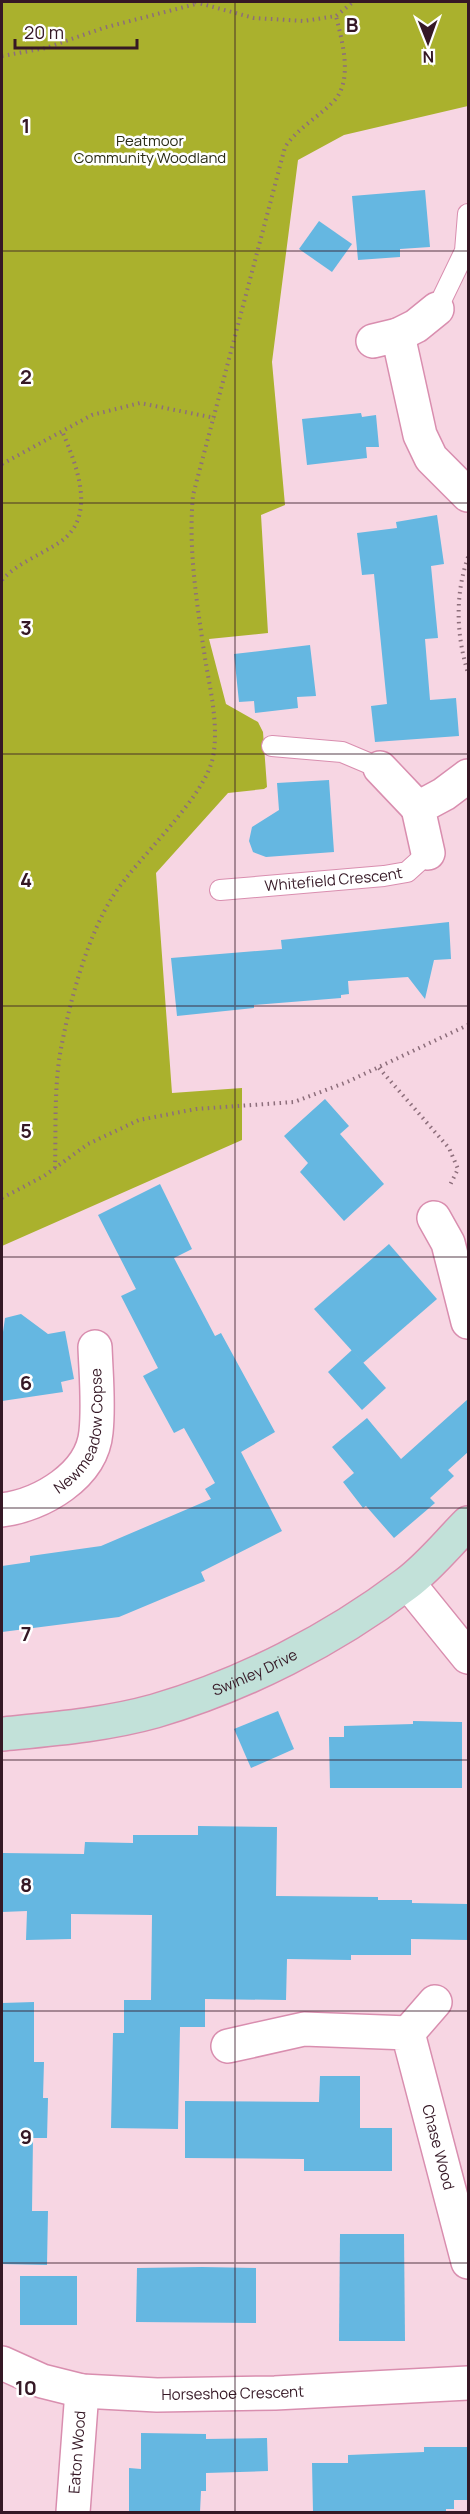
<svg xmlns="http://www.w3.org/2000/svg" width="470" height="2514" viewBox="0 0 470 2514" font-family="Manrope,sans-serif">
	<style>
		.forest { fill: #aab12d }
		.building { fill: #65b7e1 }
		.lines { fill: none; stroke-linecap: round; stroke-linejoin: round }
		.lane-casing { stroke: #d98eaf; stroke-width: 22 }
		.street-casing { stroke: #d98eaf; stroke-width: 36 }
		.secondary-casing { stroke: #d98eaf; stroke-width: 36 }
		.path { stroke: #8d6e7b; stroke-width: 4; stroke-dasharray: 1.5 4.5; stroke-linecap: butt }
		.lane { stroke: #fff; stroke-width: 20 }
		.street { stroke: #fff; stroke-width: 33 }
		.secondary { stroke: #c2e1d9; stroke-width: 33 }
		.grid { fill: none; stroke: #351825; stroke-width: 1.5; stroke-opacity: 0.55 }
		.labels { text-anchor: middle; stroke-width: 5; stroke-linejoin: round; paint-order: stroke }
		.park-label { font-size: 15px; fill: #292b16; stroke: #fff }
		.street-label { font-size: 15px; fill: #351825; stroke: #fff }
		.grid-label { font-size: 20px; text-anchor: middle; font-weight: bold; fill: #351825; stroke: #fff; stroke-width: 5; stroke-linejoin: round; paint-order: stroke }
	</style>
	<rect width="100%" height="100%" fill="#f7d6e3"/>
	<!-- forest -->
	<polygon class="forest" points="2,2 468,2 468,106 344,135 298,160 272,362 285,505 261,515 268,633 209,639 226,704 258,722 263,732 267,787 264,789 228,793 156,873 172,1093 242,1088 242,1140 2,1246"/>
	<!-- building -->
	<g class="building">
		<polygon points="425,190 430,247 400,249 400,257 358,260 352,196"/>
		<polygon points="319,221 352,244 332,272 299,249"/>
		<polygon points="361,413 362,417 376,415 379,447 366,447 367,458 307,465 302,419"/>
		<polygon points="437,515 444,564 431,566 438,638 425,639 430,700 456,698 459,736 375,742 371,706 387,704 374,574 362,575 357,533 397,528 396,522"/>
		<polygon points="310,645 316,696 297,697 298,708 255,713 254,701 239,702 234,654"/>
		<polygon points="329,780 334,852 266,857 253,852 249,841 252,827 279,810 277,783"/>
		<polygon points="449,922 451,959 434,960 425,999 408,977 348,981 349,994 341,995 341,998 254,1005 254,1008 177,1016 171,958 282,949 281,940"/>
		<polygon points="325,1099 349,1126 340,1134 384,1184 344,1221 300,1172 308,1163 284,1136"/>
		<polygon points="160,1184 192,1249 174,1258 215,1336 221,1333 275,1432 241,1452 282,1531 201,1572 205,1581 119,1617 2,1632 2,1566 30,1562 30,1556 101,1546 211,1499 205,1489 215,1483 184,1428 174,1433 143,1376 158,1368 121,1296 136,1289 98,1215"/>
		<polygon points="389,1244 437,1299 363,1363 314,1309"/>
		<polygon points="21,1314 48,1334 65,1331 74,1379 61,1382 63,1392 2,1401 2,1339 5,1318"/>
		<polygon points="352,1350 386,1388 362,1410 328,1372"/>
		<polygon points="468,1399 468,1452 448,1470 454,1476 430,1498 435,1503 394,1538 366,1506 363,1508 343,1482 354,1473 332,1447 367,1418 401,1459"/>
		<polygon points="278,1711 294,1749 251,1768 234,1729"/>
		<polygon points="413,1721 462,1722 462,1788 330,1788 329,1737 344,1737 344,1726 413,1724"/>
		<polygon points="198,1826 277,1827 276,1896 378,1897 378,1900 412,1900 412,1903 468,1904 468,1940 411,1939 411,1955 351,1955 351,1960 287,1959 286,2000 205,1999 205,2027 180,2027 178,2129 111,2128 113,2033 124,2033 124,2000 151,2000 152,1915 71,1914 71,1939 26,1940 27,1911 2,1912 2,1853 84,1854 85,1842 133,1843 133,1835 198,1835"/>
		<polygon points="34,2002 34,2062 44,2062 43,2098 48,2098 47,2138 33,2138 32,2211 48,2211 47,2265 2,2264 2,2003"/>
		<polygon points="320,2076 360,2076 360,2128 392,2128 392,2171 304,2171 304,2159 185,2158 185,2101 319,2102"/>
		<polygon points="340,2234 404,2234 405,2341 339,2341"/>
		<polygon points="202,2267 256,2268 256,2323 136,2322 137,2268"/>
		<rect x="20" y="2276" width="57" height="49"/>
		<polygon points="141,2433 206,2434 206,2439 267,2438 268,2471 206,2473 206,2491 201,2491 200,2512 129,2512 129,2468 141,2469"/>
		<polygon points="424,2447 468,2447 468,2500 454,2500 454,2509 446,2509 446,2512 313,2512 312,2463 348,2463 348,2455 424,2452"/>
	</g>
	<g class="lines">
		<!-- lane casing -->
		<g class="lane-casing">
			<g id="lane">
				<polyline points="437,309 465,251 468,214"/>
				<polyline points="272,746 342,752 380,768"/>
				<path id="s1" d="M220,890L384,876L407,872L428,853"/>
			</g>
		</g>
		<!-- street casing -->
		<g class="street-casing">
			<g id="street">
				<polyline points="398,335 416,326 437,309"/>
				<polyline points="373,341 398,335 420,435 431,458 468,495"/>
				<polyline points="380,768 418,808"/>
				<polyline points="428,853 418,808 444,794 468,776"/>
				<polyline points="434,1218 448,1243 468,1322"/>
				<path id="s2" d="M2,1510C41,1505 92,1476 96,1432C99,1404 96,1375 95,1347"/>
				<polyline points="408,1583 468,1657"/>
				<polyline points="408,2033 435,2002"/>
				<path id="s3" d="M228,2046L304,2029L408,2033L468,2262"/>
				<path id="s4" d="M2,2363L42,2381L82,2391L157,2395L275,2393L468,2383"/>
				<path id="s5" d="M73,2512L82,2391"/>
			</g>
		</g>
		<!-- secondary casing -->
		<g class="secondary-casing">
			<g id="secondary">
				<path id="s6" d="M2,1734C53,1729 105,1725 155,1711C244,1685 332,1640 406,1584C429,1567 448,1543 468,1523"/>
			</g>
		</g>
		<!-- path -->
		<g class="path">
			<polyline points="195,2 254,18 304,21 336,16 353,2"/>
			<polyline points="2,56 46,48 103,28 196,4"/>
			<polyline points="2,464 92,415 140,403 215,418"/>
			<path d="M468,557C455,595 456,634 468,673"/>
			<path d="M2,580C17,563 41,555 60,542C98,516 76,464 62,431"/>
			<polyline points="379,1068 449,1148 458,1169 449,1187"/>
			<path d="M55,1168C56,1131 54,1091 60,1054C69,1004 86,939 113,896C138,857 205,798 213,757C219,725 210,689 205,658C197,604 188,550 193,495L285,147C298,128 317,118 333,102C354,81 342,41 336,16"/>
			<polyline points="2,1198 44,1176 88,1144 139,1120 196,1109 294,1102 347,1082 468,1025"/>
		</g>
		<!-- lane -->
		<use href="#lane" class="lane"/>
		<!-- street -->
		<use href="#street" class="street"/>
		<!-- secondary -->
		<use href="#secondary" class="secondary"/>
	</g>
	<!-- grid -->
	<path class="grid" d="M235,2V2512M2,251H468M2,503H468M2,754H468M2,1006H468M2,1257H468M2,1508H468M2,1760H468M2,2011H468M2,2263H468"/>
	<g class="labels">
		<!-- park labels -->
		<g class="park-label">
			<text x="150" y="146">Peatmoor<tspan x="150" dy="17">Community Woodland</tspan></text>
		</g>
		<!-- street labels -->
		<g class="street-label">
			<text dy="5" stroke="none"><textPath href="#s1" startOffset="114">Whitefield Crescent</textPath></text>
			<text dy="5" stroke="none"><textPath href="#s2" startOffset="126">Newmeadow Copse</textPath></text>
			<text dy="5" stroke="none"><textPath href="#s6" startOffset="262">Swinley Drive</textPath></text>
			<text dy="5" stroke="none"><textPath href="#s3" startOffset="300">Chase Wood</textPath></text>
			<text dy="5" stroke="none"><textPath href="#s4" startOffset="236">Horseshoe Crescent</textPath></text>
			<text dy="5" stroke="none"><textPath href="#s5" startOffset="60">Eaton Wood</textPath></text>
		</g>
	</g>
	<g class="grid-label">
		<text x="352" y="32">B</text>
		<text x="26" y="133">1</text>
		<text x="26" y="384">2</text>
		<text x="26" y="635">3</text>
		<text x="26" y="887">4</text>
		<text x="26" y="1138">5</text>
		<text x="26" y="1390">6</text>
		<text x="26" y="1641">7</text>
		<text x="26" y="1892">8</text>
		<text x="26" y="2144">9</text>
		<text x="26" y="2395">10</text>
	</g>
	<!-- border -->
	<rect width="470" height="2514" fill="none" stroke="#351825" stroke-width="6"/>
	<!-- north arrow -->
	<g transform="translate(428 42) rotate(179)" stroke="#ffffff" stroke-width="4.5" paint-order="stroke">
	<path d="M0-4.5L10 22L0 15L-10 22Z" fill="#351825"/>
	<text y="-9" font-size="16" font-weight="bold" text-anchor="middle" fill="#351825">N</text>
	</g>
	<!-- scale -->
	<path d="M15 39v9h122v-9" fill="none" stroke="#351825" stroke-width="3"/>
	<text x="24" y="39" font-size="18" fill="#351825" stroke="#ffffff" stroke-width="4.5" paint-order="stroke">20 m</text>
</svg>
